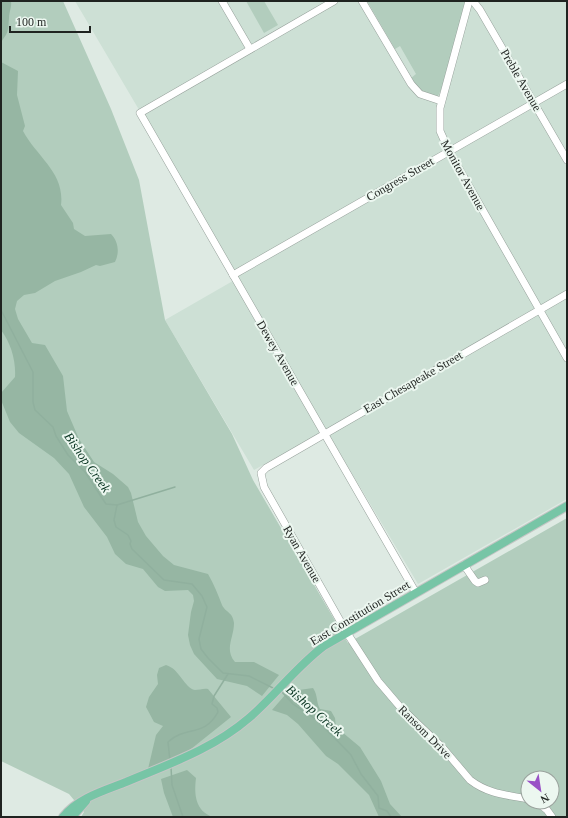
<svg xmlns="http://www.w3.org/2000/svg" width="568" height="818" viewBox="0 0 568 818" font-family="Georgia,serif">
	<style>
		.built { fill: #cde0d5 }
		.green { fill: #b2cdbd; fill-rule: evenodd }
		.forest { fill: #96b6a3 }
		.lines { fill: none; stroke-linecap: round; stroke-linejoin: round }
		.stream { stroke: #90b09e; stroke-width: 1.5 }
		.minor-casing { stroke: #96a19b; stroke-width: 8 }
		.major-casing { stroke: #c5c6c5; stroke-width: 10 }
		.minor { stroke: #fff; stroke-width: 7 }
		.major { stroke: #77c5a6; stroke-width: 8 }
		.labels { text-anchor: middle; stroke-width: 4; stroke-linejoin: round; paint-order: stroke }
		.street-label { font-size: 12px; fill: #1f2320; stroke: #ecf7f0 }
		.water-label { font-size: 13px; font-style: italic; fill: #0a3522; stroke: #ecf7f0 }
	</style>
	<rect width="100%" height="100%" fill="#deeae3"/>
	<!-- built -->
	<polygon class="built" points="75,1 567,1 567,499 418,584 326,430 254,470 165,320 238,278"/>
	<!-- green -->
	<g class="green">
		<path d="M1,1H63L111,109L139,180L165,320L232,434L253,480L348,643L567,518V817H81L84,812L69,794L1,761ZM528,778H552V802H528Z"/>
		<polygon points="246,1 264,1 278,25 264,33"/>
		<polygon points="367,1 466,1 441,90 438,96 424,94 410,79 416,74 400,46 395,49"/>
	</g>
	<!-- forest -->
	<g class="forest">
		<path d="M1,1H11C12,7 9,12 9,18C8,30 9,32 1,42Z"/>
		<path d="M1,62L18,71L17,95L25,126L23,131C37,157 65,173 61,205L73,223L74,229L85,236L111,234C118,241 120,252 115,262L100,266L96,265L81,272L55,281L35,293L24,295L17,301L15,309L18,319L32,343L45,345L63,376L67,411L79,439L94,462L113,474L128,487L131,493L138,522L146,536L163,556L174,565L208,574C214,584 218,595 222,605C226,613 233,612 234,623C234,638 224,649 235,662H254L279,675L262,696L247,686L217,679L194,654L190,645L188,635L191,612L194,601L193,595L188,590L165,591L158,587L143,569L126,564L115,554L107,537L84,507L69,474L54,458L19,433L10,422L1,400V393L15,377C16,361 11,343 1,330Z"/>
		<path d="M166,665C180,669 184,688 195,690C199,690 204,688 208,689L231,717L186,753L148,769L156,735L163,726L154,722L146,707L149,697L158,684L157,675L159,668Z"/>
		<path d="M292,687L299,690L313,688C318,695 316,702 320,709L331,711L335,718L336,727L360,747L381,781L390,804L402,817H379L369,795L338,764L326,756L298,724L287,715L272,710Z"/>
		<path d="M187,770L196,778C194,794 195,811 213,817H173L164,793L161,779Z"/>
	</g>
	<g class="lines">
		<!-- stream -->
		<g class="stream">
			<polyline points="1,131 1,143"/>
			<polyline points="1,310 33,372 33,402 35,410 53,427 56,436 68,455 85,472 106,504 117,505 114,520 116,527 128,535 131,541 130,544 132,549 164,580 192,584 202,596 207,607 199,639 201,649 208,658 223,673 249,676 275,689"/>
			<polyline points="117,505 175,487"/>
			<polyline points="281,691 293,704 317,720 351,755 361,774 378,796 379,808 387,811 391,817"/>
			<path d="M170,761L168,742C186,725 204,738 218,712L217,708L212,704L214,696L228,674"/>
			<polyline points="171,767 172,785 183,817"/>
		</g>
		<!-- minor casing -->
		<g class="minor-casing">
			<g id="minor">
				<polyline points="222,1 250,49"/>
				<polyline points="334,1 140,113 416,593"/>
				<polyline points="362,1 411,84 420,94 441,101"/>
				<polyline points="469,1 440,108 440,131 449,151 567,358"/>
				<polyline points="473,1 480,10 567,160"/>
				<polyline points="233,275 567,84"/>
				<polyline points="464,565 475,581 478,583 485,580"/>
				<path d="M528,799C507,795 488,794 470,780L442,747L401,708L378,681L347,633L264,487L261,473L266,468L567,294"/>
				<polyline points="537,802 547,810 552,817"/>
			</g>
		</g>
		<!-- major casing -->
		<g class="major-casing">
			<g id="major">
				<path d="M63,817C78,798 103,791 126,782C169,764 213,749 249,718C276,695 296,667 324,646L567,506"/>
				<polyline points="72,817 86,801"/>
			</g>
		</g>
		<!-- minor -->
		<use href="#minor" class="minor"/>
		<!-- major -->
		<use href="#major" class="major"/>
	</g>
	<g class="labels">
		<!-- street labels -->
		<g class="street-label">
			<text transform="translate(521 80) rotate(60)" y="4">Preble Avenue</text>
			<text transform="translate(463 175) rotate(61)" y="4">Monitor Avenue</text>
			<text transform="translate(400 179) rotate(-30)" y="4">Congress Street</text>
			<text transform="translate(278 353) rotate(60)" y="4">Dewey Avenue</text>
			<text transform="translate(413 382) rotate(-30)" y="4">East Chesapeake Street</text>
			<text transform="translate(302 554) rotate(60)" y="4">Ryan Avenue</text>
			<text transform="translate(360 613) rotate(-31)" y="4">East Constitution Street</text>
			<text transform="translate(425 732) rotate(45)" y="4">Ransom Drive</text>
		</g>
		<!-- water labels -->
		<g class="water-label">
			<text transform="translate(88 462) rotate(55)" y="5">Bishop Creek</text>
			<text transform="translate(315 710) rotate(41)" y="5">Bishop Creek</text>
		</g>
	</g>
	<!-- border -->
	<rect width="568" height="818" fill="none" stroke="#1f2320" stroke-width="4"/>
	<!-- north arrow -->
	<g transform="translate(540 790) rotate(150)"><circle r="19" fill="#ecf7f0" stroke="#9aa29d"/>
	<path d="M0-3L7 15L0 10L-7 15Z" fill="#9952c6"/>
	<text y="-6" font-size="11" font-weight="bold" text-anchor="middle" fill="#1f2320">N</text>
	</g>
	<!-- scale -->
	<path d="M10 26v6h80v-6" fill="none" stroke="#1f2320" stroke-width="2"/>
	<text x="16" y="26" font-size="12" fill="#1f2320" stroke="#ecf7f0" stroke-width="3" paint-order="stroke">100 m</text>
</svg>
